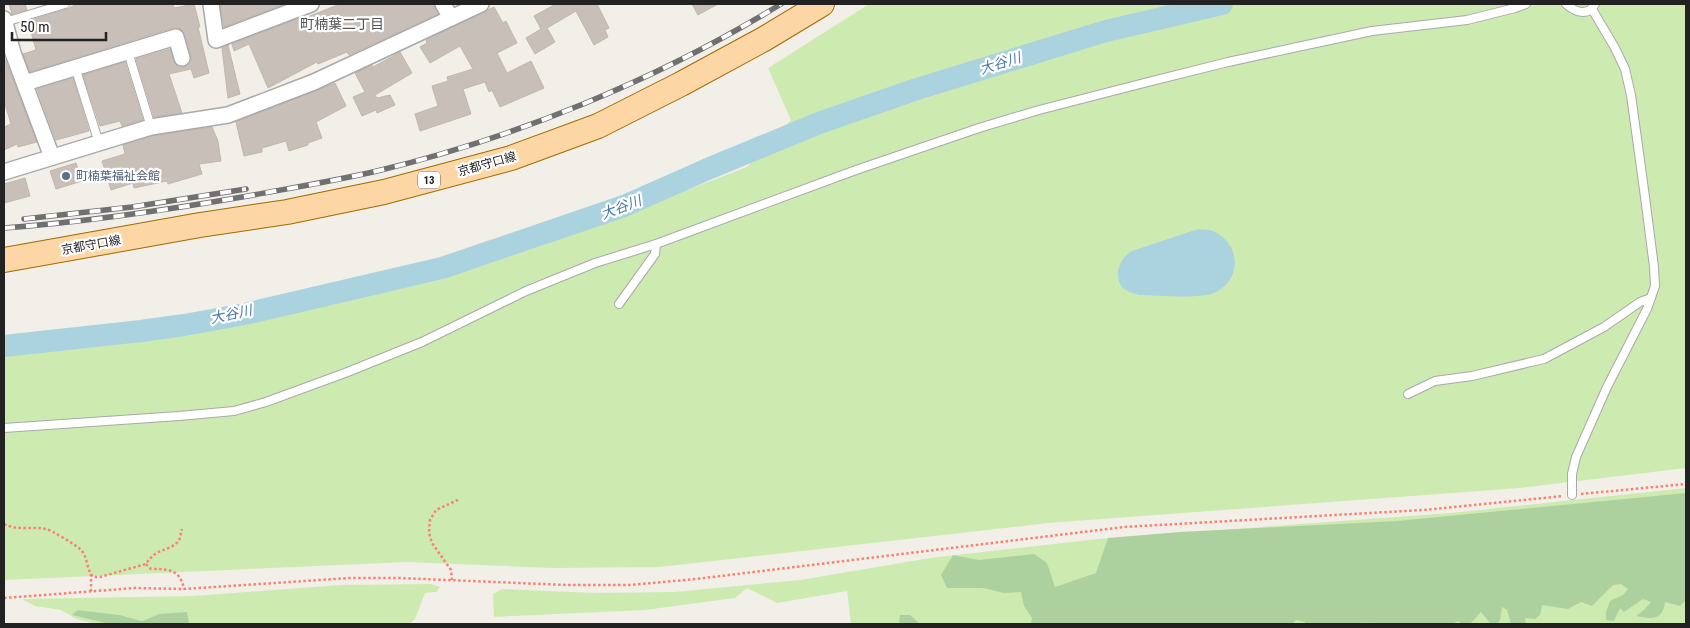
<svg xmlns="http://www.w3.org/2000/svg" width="1690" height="628" viewBox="0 0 1690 628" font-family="'Roboto Condensed','Noto Sans JP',sans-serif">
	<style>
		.grass { fill: #cdebb0 }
		.forest { fill: #add19e }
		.water { fill: #aad3df }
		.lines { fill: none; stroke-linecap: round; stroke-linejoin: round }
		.river { stroke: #aad3df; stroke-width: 22 }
		.building { fill: #c7bfb8; stroke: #c4b6ab }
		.lane-casing { stroke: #a9a9a9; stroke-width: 10 }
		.street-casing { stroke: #a9a9a9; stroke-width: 18 }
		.primary-casing { stroke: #a06b00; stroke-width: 26 }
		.path { stroke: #fa8072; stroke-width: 2.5; stroke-dasharray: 2.5 2.5; stroke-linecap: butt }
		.lane { stroke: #fff; stroke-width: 8 }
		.street { stroke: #fff; stroke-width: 15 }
		.primary { stroke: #fcd6a4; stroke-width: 24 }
		.rail-casing { stroke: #707070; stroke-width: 5.5 }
		.rail { stroke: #fff; stroke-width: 4; stroke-dasharray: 11; stroke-linecap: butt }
		.service-dot { fill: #5c6f8a; stroke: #fff; stroke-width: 2 }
		.labels { text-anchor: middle; stroke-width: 4.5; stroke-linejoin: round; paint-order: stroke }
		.shield { fill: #fff; stroke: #646464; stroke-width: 1 }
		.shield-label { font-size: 11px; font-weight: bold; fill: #222 }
		.street-label { font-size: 12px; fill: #222; stroke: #fff }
		.service-label { font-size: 12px; fill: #4e5e75; stroke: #fff; text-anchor: start }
		.neighbourhood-label { font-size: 14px; fill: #555; stroke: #fff }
		.water-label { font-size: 14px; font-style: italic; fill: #4a7aab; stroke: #fff }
	</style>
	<rect width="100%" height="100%" fill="#f2efe9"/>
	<!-- grass -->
	<g class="grass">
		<polygon points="869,4 1686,4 1686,468 1520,488 1048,523 660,567 552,568 407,562 4,580 4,355 230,326 440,280 544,245 747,167 791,120 768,68"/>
		<polygon points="1686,488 1686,624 851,624 847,591 777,603 747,588 735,598 645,610 494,617 493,594 502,589 596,593 674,592 800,580 930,558 1098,539 1451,513"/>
		<polygon points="431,584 440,587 436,592 425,593 415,619 409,624 177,624 189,623 159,614 142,621 120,615 78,610 73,615 109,624 96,624 76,619 61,610 35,606 22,599 193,596 341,585"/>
	</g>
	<!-- forest -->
	<g class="forest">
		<path d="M1686,493V600L1680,606L1665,602C1663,621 1651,619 1636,616L1644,610L1651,602L1643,599L1624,612L1620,608L1614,621L1606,620V612L1610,601L1623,595L1628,589L1621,584L1613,585L1592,606L1581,602L1568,609L1542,605L1540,615L1535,619L1525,618L1526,624H1511L1507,610L1502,607L1500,620L1497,624H1487L1490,623L1481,612L1470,624H1462L1458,621L1452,624H1376C1364,621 1355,625 1343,623V624H1305V622L1296,620L1292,624H1280L1277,623L1276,624H1031L1032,618L1024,606L1021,592L1004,593L983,588H947L941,575L953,555L979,560L1034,554L1047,563L1055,587L1096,573L1108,538L1180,532L1397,521Z"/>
		<polygon points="78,610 120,615 142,621 159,614 187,612 189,623 109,624 72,615"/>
		<polygon points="900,615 910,615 920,624 899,624"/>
	</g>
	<!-- water -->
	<path class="water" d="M1198,229C1203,230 1209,229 1213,231C1240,243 1243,278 1216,292C1200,300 1158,295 1139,295C1134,293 1128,292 1124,289C1112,277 1119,259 1132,251Z"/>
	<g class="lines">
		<!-- river -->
		<polyline class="river" points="4,346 141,331 184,325 245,314 442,268 624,206 710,168 819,123 917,89 1106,31 1222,4"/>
	</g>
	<!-- building -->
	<g class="building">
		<polygon points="9,4 25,4 27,10 12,14"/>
		<polygon points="77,4 173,4 174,8 194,4 200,27 198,27 209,73 194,78 191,69 169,74 182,113 154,117 136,59 170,49 176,65 180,67 188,65 191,61 191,55 185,34 179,28 173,28 30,72 23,54 36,50 28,21 67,9"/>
		<polygon points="220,4 285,4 224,27"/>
		<polygon points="340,4 434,4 438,14 349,55 347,52 318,64 317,62 268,88 249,44 234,51 232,44 299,18 300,20"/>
		<polygon points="556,4 597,4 609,28 605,30 608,37 594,45 576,11 547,28 555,42 535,54 526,38 541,29 534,16"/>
		<polygon points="692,4 718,4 698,15"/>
		<polygon points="494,7 503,23 506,21 517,43 497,53 507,73 531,61 544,88 500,107 492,90 489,92 485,82 463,89 471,114 420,131 415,114 438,106 432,86 448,81 447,77 473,69 460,46 430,63 420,47 427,43 426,40"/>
		<polygon points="228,45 240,94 228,98 222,48"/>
		<polygon points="400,52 412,73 375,95 377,98 390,95 395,105 377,113 376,110 362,116 353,97 365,92 355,73 372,65 373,67"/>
		<polygon points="5,59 37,142 18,147 17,144 4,150 4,127 11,124 5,104 4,105 4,60"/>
		<polygon points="125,62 143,120 122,126 120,121 100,126 83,75"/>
		<polygon points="73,78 89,131 56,140 37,89"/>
		<polygon points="335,83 346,106 316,122 322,138 308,143 308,145 289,151 286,141 262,148 262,152 244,156 236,122"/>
		<polygon points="212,127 218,141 221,161 199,164 202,174 168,184 167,181 134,188 133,183 111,190 102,161 125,154 123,145 153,136"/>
		<polygon points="76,163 82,181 56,189 50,171"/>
		<polygon points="25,178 30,196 4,203 4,184"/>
	</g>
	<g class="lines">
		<!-- lane casing -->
		<g class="lane-casing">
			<g id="lane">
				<path d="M1566,4C1575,12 1588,17 1595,4"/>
				<polyline points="5,22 65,4"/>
				<polyline points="128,52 151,127"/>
				<polyline points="75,67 99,143"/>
				<polyline points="619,304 655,254 656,244"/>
				<polyline points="1408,394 1435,381 1472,376 1544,359 1604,327 1640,302 1651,298"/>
				<polyline points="4,428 179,416 234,411 266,402 345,373 422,342 526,291 595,263 656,244 856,170 979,128 1039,110 1148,82 1228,62 1372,31 1467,20 1515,8 1526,4"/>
				<polyline points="1572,495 1572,474 1576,457 1607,387 1647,309 1655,286 1654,267 1645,197 1631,95 1625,69 1615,48 1592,9"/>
			</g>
		</g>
		<!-- street casing -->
		<g class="street-casing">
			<g id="street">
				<polyline points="211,4 216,40 311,4"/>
				<polyline points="443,4 451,18"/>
				<polyline points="4,19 13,53 52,157"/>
				<polyline points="25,83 176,37 182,58"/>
				<polyline points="4,172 151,127 228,115 314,82 481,4"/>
			</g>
		</g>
		<!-- primary casing -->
		<g class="primary-casing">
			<polyline id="primary" points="4,260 200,225 287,212 384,192 511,158 598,126 681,84 764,39 822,4"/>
		</g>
		<!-- path -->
		<g class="path">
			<polyline points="1581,494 1686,484"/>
			<path d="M4,524C18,531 31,526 46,529C51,530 76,545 80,549C88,556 86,569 93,577H100L146,564C157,547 166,553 179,541L182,529"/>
			<path d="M146,564L151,569C168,569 180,569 184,589"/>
			<polyline points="91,574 91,591"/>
			<polyline points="452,580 451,570 432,543 429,533 430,520 436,510 460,499"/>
			<polyline points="4,598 135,588 184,589 350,578 399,578 567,585 630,585 696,579 1124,527 1423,510 1563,496"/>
		</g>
		<!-- lane -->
		<use href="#lane" class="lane"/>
		<!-- street -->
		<use href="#street" class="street"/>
		<!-- primary -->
		<use href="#primary" class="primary"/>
		<!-- rail casing -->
		<g class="rail-casing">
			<g id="rail">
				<polyline points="24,219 132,207 246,189"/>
				<path d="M4,228C86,222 167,210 248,196C291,188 334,181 377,171C515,138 659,79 781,4"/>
			</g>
		</g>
		<!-- rail -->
		<use href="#rail" class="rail"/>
	</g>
	<!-- markers -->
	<circle class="service-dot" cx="66" cy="176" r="5"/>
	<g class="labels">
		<!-- shield labels -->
		<rect class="shield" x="418" y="171.5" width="22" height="17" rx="4"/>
		<g class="shield-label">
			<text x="429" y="184">13</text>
		</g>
		<!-- street labels -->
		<g class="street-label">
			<text transform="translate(487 164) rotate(-16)" y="4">京都守口線</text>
			<text transform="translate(91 245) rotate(-10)" y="4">京都守口線</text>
		</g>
		<!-- service labels -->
		<g class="service-label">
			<text x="76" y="180">町楠葉福祉会館</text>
		</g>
		<!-- neighbourhood labels -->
		<g class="neighbourhood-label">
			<text x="342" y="29">町楠葉二丁目</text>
		</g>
		<!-- water labels -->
		<g class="water-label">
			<text transform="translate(1000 63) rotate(-17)" y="5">大谷川</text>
			<text transform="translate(621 207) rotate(-21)" y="5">大谷川</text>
			<text transform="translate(231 314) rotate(-12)" y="5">大谷川</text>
		</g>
	</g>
	<!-- border -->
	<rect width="1690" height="628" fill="none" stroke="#222222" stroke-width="10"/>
	<!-- scale -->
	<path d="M12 32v8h94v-8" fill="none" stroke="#222222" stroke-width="2.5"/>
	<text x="20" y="32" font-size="15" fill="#222222" stroke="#ffffff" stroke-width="4" paint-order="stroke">50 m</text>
</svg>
